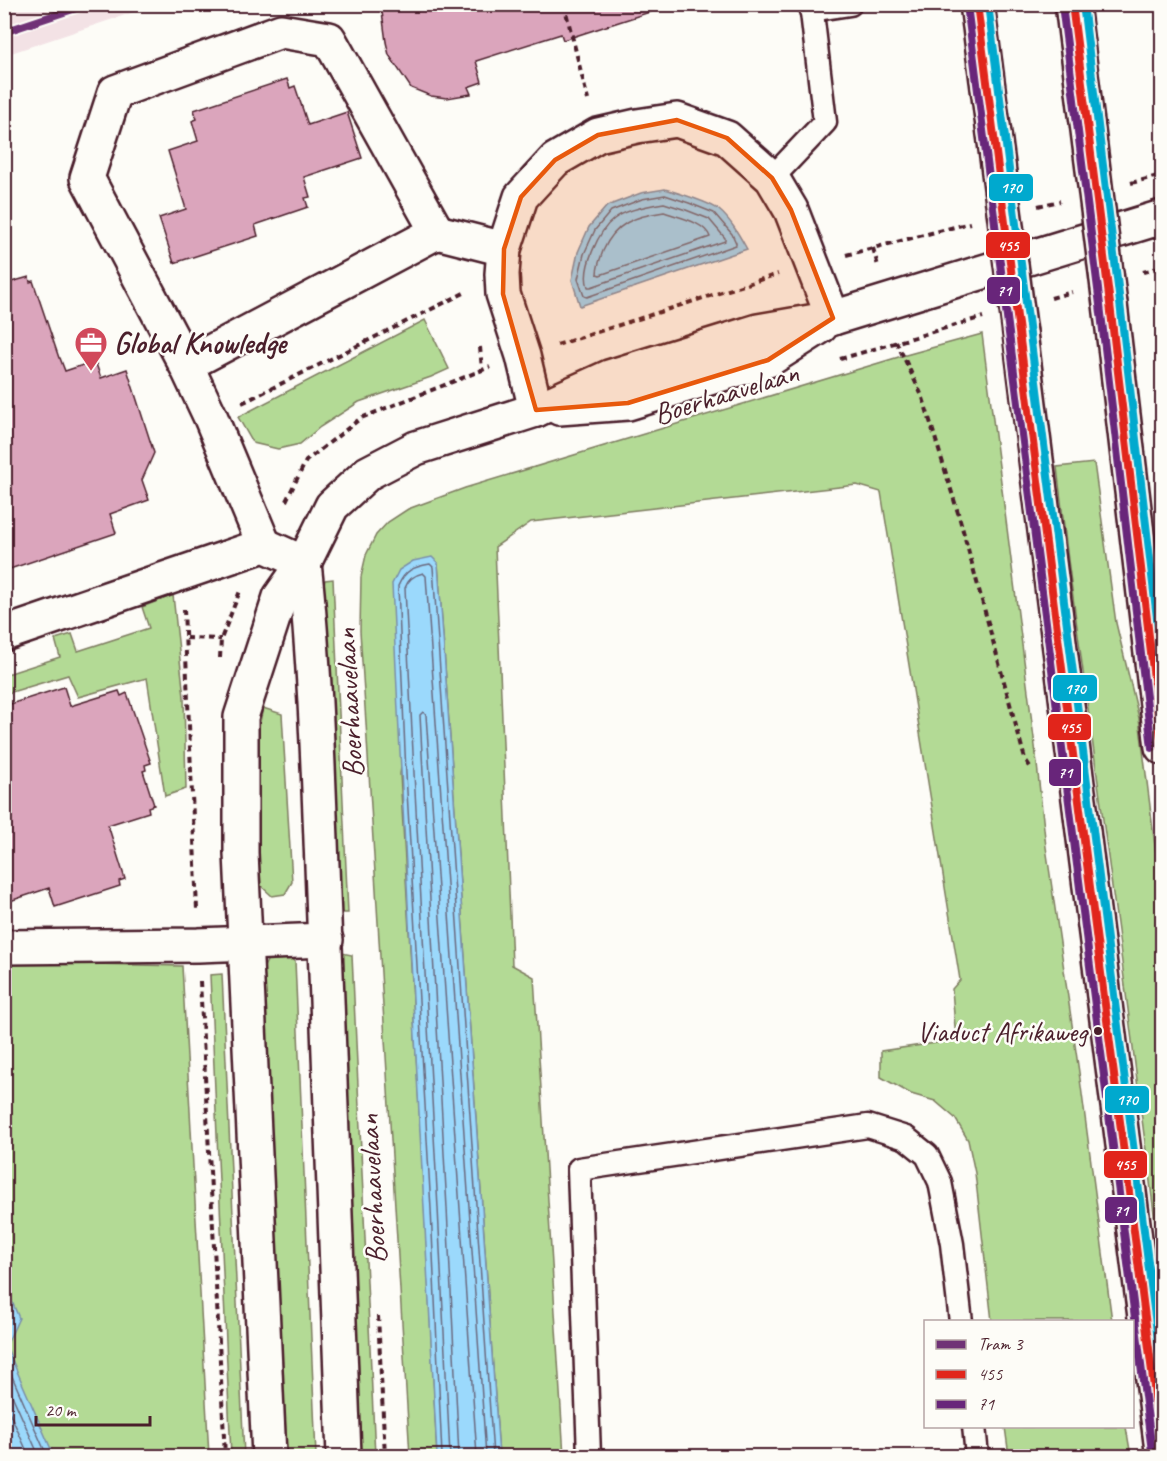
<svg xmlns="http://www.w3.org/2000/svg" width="1167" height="1461" viewBox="0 0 1167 1461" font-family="Caveat,sans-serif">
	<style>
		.built { fill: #f3e2e5 }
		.green { fill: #b3da95; stroke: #7e7c60; stroke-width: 1.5 }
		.water { fill: #9bd9fc; stroke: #7b8fa8; stroke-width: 1.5 }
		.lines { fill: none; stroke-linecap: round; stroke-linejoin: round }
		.shore { stroke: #6a697f; stroke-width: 1.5 }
		.building { fill: #dba5bc; stroke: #4a1f2b; stroke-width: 1.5 }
		.lane-casing { stroke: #4a1f2b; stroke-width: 27 }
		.street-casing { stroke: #4a1f2b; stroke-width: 38 }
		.secondary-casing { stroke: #4a1f2b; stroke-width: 38 }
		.primary-casing { stroke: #4a1f2b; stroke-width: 38 }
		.path { stroke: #4a1f2b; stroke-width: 4; stroke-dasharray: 6 4.5; stroke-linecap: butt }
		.lane { stroke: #fdfcf7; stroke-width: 22 }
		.street { stroke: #fdfcf7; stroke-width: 33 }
		.secondary { stroke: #fdfcf7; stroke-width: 33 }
		.primary { stroke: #fdfcf7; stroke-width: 33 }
		.primary-bridge-casing { stroke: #4a1f2b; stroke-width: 38; stroke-linecap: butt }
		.primary-bridge { stroke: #fdfcf7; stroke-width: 33 }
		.bus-1-casing { stroke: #fdfcf7; stroke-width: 12 }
		.bus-2-casing { stroke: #fdfcf7; stroke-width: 12 }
		.bus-3-casing { stroke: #fdfcf7; stroke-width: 12 }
		.bus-1 { stroke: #e1251b; stroke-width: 8 }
		.bus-2 { stroke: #68257a; stroke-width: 8 }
		.bus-3 { stroke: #00a9ce; stroke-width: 8 }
		.tram-1-casing { stroke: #fdfcf7; stroke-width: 12 }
		.tram-1 { stroke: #703276; stroke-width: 8 }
		.marked { fill: #e8590c; fill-opacity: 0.2; stroke: #e8590c; stroke-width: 4.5; stroke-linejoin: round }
		.bus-dot { fill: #4a1f2b; stroke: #fdfcf7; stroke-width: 2 }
		.labels { text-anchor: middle; stroke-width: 5; stroke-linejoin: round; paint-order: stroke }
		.bus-label { font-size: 28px; fill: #4a1f2b; stroke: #fdfcf7; text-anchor: end }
		.poi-label { font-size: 30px; font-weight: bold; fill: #4a1f2b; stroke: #fdfcf7; text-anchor: start }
		.street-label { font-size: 30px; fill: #4a1f2b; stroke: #fdfcf7 }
		.line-badge { stroke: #fdfcf7; stroke-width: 2 }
		.badge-label { font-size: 16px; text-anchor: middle; font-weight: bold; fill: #fff }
	</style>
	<rect width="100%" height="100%" fill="#fdfcf7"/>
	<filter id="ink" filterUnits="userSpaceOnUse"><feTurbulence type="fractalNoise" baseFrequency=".0167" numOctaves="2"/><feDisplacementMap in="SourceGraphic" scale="12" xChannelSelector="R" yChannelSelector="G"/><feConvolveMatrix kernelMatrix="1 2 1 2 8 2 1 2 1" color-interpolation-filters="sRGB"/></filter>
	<g filter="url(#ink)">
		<!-- built -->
		<polygon class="built" points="5,4 155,4 155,5 5,55"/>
		<!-- green -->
		<g class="green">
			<polygon points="425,320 449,369 431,377 359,402 320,427 300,444 278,449 253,443 238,417"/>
			<polygon points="982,334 1035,746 1046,847 1080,1079 1112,1321 992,1321 975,1173 968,1140 955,1118 935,1101 911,1094 881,1077 881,1051 956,1040 952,989 960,980 881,492 857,485 531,522 495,547 512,965 534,977 564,1456 499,1456 438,563 432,558 400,774 425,1209 437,1456 410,1456 366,723 360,631 361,577 366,555 376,535 388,522 408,509 465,488 902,356"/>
			<polygon points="1094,463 1116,623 1139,718 1162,902 1162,1276 1118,931 1068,560 1057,467"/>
			<polygon points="333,579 348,913 335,913 319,604 325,580"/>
			<polygon points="173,595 184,697 186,789 165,796 147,678 78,697 68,675 5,694 4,675 60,657 55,639 72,634 78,651 149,628 142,607"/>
			<polygon points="263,708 282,714 292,882 285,894 272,896 261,886 252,759"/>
			<polygon points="281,952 295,961 316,1456 287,1456 263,969 269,957"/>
			<polygon points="337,952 352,955 375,1456 362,1456"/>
			<polygon points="5,962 182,966 209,1456 5,1456"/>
			<polygon points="222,974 244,1456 231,1456 210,975"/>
			<polygon points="1005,1427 1126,1427 1131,1456 1009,1456"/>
		</g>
		<!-- water -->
		<g class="water">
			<path d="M665,189C678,193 709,202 719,210C731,220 739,235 747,249L580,306L572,280L578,252L589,227L607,206L641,193Z"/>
			<path d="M432,557L438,563L499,1456H437C423,1166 405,875 392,584L399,570L413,561Z"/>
			<polygon points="5,1285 19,1318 6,1346 54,1456 6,1456 5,1454"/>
		</g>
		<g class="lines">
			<!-- shore -->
			<g class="shore">
				<polygon points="665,195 689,203 714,213 732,234 736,243 736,245 587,297 584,296 578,279 584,254 595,230 611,211 642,199"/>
				<path d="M664,203L686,210L709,219L725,238V241L591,287H588C581,269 599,230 614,219C625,210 651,205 664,203Z"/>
				<path d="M664,212C678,217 705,222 710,237L600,275L597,274C597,266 600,259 603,251C615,223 635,216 664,212Z"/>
				<polyline points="4,1358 47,1456"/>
				<polyline points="4,1377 39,1456"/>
				<polyline points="4,1400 29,1456"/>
				<path d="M442,1456L431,1209L406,774L398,586C405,570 413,567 430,564L433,567L493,1456"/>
				<path d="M450,1456L438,1208L414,773L405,588C408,579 414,575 423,573L426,576L486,1456"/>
				<polyline points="459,1456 447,1208 423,773 420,715 423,712 426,715 477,1456"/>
			</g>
		</g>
		<!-- building -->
		<g class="building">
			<polygon points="381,4 652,4 653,11 563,40 561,34 476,61 482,82 468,87 471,94 447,98 431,96 411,88 389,55 386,42"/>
			<polygon points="287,79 290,88 295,86 308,125 347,112 362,158 304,177 310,197 305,198 308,207 255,225 258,236 174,263 159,218 186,209 168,151 198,141 192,121 197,119 194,110"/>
			<polygon points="29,277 30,282 33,281 59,358 60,358 65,371 95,361 101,378 127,369 154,453 142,480 149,500 110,514 116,533 4,571 4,284"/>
			<polygon points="64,687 70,706 119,691 121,696 127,693 151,763 145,765 146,770 143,771 154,805 148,807 149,812 108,825 125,879 119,881 120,886 55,907 49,888 4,903 4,706"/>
		</g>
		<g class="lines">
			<!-- lane casing -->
			<g class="lane-casing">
				<g id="lane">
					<polyline points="811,10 850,4"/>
					<polyline points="772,178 825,122 811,4"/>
					<polyline points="974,1426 977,1456"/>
					<polyline points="589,1456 579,1169 868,1126 906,1138 927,1155 940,1182 952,1244 961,1322"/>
				</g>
			</g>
			<!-- street casing -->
			<g class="street-casing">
				<g id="street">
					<polyline points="437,232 504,249"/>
					<polyline points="186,365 437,232 329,39 281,31 115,92 87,178 186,365 211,418 264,545"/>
					<polyline points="536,410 523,356 503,294 502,274 504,249 521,197 555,160 598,135 637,126 677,120 727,138 772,178 791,210 833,318"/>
					<polyline points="4,634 264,545 304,563"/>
					<polyline points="4,947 198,945 326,940"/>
				</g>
			</g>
			<!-- secondary casing -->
			<g class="secondary-casing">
				<g id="secondary">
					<polyline points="559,408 628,403 768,360 821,326"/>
					<path d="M304,563C315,664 318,765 322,866C331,1063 337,1260 344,1456"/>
					<polyline points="269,1456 241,853 241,717 280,597 304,563 332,506 368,473 416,448 536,410 609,377 758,331 833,318 1162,217"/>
				</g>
			</g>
			<!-- primary casing -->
			<g class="primary-casing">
				<g id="primary">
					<polyline points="1110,304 1162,747"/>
					<path d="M1020,333C1067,705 1114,1078 1162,1450"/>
				</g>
			</g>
			<!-- path -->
			<g class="path">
				<polyline points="564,4 588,100"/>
				<polyline points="1131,183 1162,175"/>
				<polyline points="1038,206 1060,201"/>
				<polyline points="873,248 878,266"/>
				<polyline points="846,255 970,223"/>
				<polyline points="1143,272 1162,267"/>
				<polyline points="1051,298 1072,292"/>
				<polyline points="896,341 923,398 959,516 1025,759 1031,768"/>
				<polyline points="557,345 778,274"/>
				<polyline points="480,347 482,370"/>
				<polyline points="840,359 983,317"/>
				<polyline points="242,403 466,292"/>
				<polyline points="286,501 306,461 361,418 490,367"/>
				<polyline points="184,609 197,910"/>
				<polyline points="186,638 221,639"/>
				<polyline points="220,658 221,639 240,591"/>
				<polyline points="200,981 225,1456"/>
				<polyline points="378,1316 385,1456"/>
			</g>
			<!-- lane -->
			<use href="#lane" class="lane"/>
			<!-- street -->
			<use href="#street" class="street"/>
			<!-- secondary -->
			<use href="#secondary" class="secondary"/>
			<!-- primary -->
			<use href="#primary" class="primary"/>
			<!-- primary-bridge casing -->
			<g class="primary-bridge-casing">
				<g id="primary-bridge">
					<polyline points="977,4 1020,333"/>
					<polyline points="1072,4 1110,304"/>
				</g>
			</g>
			<!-- primary-bridge -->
			<use href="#primary-bridge" class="primary-bridge"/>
			<!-- bus-1 casing -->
			<g class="bus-1-casing">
				<g id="bus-1">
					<polyline points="977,4 1162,1450"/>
					<polyline points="1072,4 1110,304 1162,747"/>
				</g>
			</g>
			<!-- bus-2 casing -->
			<g class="bus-2-casing">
				<g id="bus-2">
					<polyline points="967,5 1152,1451"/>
					<polyline points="1062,5 1100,305 1152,748"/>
				</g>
			</g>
			<!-- bus-3 casing -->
			<g class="bus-3-casing">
				<g id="bus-3">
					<polyline points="988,4 1162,1372"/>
					<polyline points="1083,4 1120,303 1162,661"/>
				</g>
			</g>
			<!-- bus-1 -->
			<use href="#bus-1" class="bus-1"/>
			<!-- bus-2 -->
			<use href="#bus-2" class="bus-2"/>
			<!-- bus-3 -->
			<use href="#bus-3" class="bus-3"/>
			<!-- tram-1 casing -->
			<g class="tram-1-casing">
				<polyline id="tram-1" points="4,32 88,4"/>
			</g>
			<!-- tram-1 -->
			<use href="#tram-1" class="tram-1"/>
		</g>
	</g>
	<!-- marked area -->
	<path class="marked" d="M677,120L727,138L772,178L791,210L833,318L768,360L628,403L536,410L503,294L504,249L521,197L555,160L598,135Z"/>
	<!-- icons -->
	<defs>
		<g id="office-pin" transform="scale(1.725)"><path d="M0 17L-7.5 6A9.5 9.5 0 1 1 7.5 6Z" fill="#d1495b" stroke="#fdfcf7"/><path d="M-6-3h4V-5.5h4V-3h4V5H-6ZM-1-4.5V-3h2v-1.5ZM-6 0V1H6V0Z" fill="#fff"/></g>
	</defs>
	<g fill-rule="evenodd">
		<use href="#office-pin" x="91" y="343"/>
	</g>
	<!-- markers -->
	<circle class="bus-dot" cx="1098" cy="1031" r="5"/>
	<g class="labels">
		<!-- bus labels -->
		<g class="bus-label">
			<text x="1087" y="1041">Viaduct Afrikaweg</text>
		</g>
		<!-- poi labels -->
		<g class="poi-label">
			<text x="114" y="353">Global Knowledge</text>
		</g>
		<!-- street labels -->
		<g class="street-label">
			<text transform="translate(726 393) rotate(-17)" y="10">Boerhaavelaan</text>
			<text transform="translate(349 703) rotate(-93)" y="10">Boerhaavelaan</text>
			<text transform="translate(372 1189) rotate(-93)" y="10">Boerhaavelaan</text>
		</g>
	</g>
	<g class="line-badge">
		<rect x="988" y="173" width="46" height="29" rx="6" fill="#00a9ce"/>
		<rect x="985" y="231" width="46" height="28" rx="6" fill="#e1251b"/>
		<rect x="986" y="276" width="35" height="29" rx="6" fill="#68257a"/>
		<rect x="1052" y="674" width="46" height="28" rx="6" fill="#00a9ce"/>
		<rect x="1047" y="713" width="45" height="28" rx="6" fill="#e1251b"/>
		<rect x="1048" y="758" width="34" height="29" rx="6" fill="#68257a"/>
		<rect x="1104" y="1085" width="46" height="29" rx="6" fill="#00a9ce"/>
		<rect x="1103" y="1150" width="45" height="29" rx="6" fill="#e1251b"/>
		<rect x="1104" y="1196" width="34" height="28" rx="6" fill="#68257a"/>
	</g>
	<g class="badge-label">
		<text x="1011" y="193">170</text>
		<text x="1008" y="251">455</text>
		<text x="1004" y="296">71</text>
		<text x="1075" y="694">170</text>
		<text x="1070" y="733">455</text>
		<text x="1065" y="778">71</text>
		<text x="1127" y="1105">170</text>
		<text x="1125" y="1170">455</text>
		<text x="1121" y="1216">71</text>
	</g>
	<!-- margin -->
	<rect width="1167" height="1461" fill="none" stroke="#fdfcf7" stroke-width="24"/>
	<rect x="12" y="12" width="1143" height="1437" fill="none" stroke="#4a1f2b" stroke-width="2" filter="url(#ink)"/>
	<!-- legend -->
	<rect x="924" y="1320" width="210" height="108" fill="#fdfcf7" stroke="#b5a4a5" stroke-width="1.5"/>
	<rect x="936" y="1340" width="30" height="9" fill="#703276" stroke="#b5a4a5" stroke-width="1.5"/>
	<text x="978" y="1350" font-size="18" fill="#4a1f2b">Tram 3</text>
	<rect x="936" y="1370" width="30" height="9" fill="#e1251b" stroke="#b5a4a5" stroke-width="1.5"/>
	<text x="978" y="1380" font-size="18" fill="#4a1f2b">455</text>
	<rect x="936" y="1400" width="30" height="9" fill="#68257a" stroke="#b5a4a5" stroke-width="1.5"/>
	<text x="978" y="1410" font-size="18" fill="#4a1f2b">71</text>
	<!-- scale -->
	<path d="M36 1416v9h114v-9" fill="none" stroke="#4a1f2b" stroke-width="3"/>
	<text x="45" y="1416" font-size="18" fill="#4a1f2b" stroke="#fdfcf7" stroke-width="4.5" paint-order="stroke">20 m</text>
</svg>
